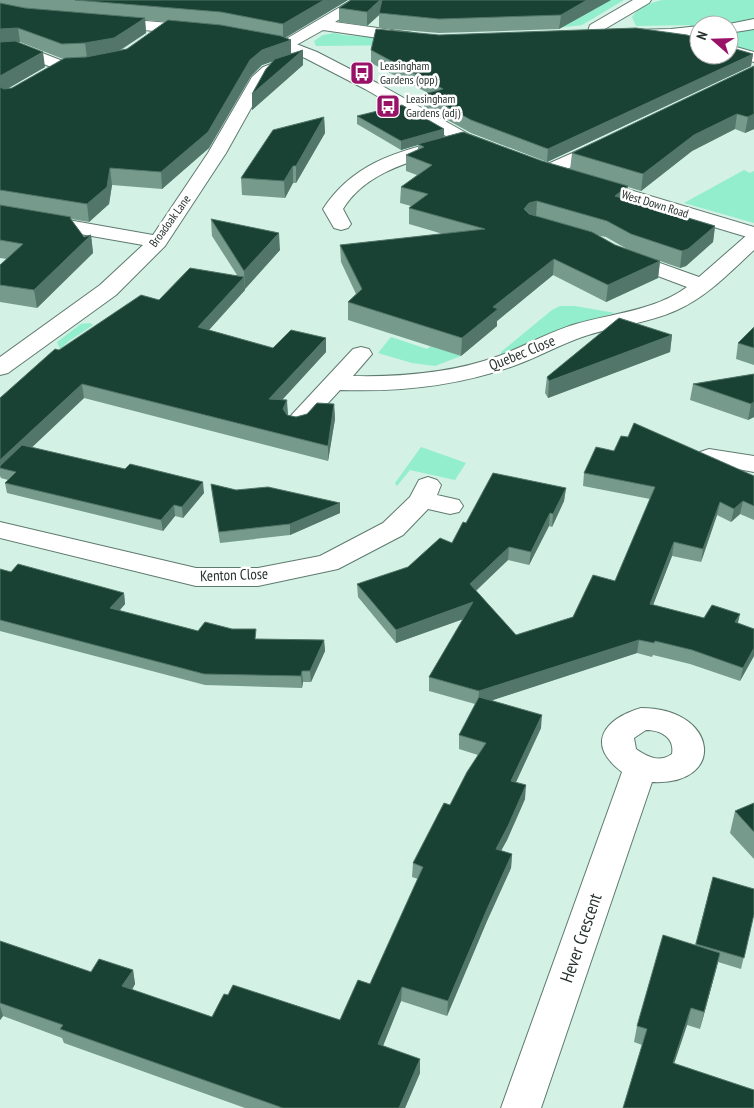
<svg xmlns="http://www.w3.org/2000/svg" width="754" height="1108" viewBox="0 0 754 1108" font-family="'PT Sans Narrow',sans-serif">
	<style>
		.green { fill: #92eecc }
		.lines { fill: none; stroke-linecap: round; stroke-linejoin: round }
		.minor-casing { stroke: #5f7a6f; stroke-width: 2 }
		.tertiary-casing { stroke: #5f7a6f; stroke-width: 2 }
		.minor { fill: #fff; fill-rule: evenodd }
		.tertiary { fill: #fff; fill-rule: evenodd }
		.wall { fill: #769a8c; fill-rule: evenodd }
		.shaded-wall { fill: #527669 }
		.building { fill: #1a4234; stroke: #527669 }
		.labels { text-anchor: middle; stroke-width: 5; stroke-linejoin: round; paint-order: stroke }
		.far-poi-label { font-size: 12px; fill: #28332f; stroke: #fff; text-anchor: start }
		.far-street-label { font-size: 12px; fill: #28332f; stroke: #fff }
		.street-label { font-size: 15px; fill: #28332f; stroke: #fff }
		.near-street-label { font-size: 18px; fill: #28332f; stroke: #fff }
	</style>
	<rect width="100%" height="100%" fill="#d3f1e5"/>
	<!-- green -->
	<g class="green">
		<polygon points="598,0 624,0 582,25 557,28 583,8 595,10 594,9 599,7"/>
		<path d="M662,0H754V52L729,45V25H699V32L689,25L636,26L632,17C639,7 650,3 662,0Z"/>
		<polygon points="334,33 343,35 414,41 413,45 316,46 314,41 323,35"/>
		<polygon points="744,170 750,173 754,171 754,223 684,203"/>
		<polygon points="560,306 575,306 615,313 563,328 501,357 501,352 552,310"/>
		<polygon points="90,323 93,325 69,341 60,349 57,342 81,324"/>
		<polygon points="391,337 427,349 431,346 461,356 435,366 412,363 378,353"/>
		<polygon points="421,447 466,463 455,480 410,470 397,486 395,483"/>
	</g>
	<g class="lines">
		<!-- minor casing -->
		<g class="minor-casing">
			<g id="minor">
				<polygon points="352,0 369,0 335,22 413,33 418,35 421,38 418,41 413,43 323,30 291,48 281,48 278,45 281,42"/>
				<polygon points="633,0 651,0 649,3 603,30 600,37 590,37 587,34 590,25"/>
				<polygon points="754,19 754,29 729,33 729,25 724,25"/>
				<path d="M699,26V36C678,38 654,41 633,36L630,33L633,30L671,29Z"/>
				<polygon points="19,44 68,63 70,66 68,69 62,71 17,54 0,56 0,46"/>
				<polygon points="729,45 754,52 754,62 729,55"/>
				<polygon points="293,56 299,58 301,61 299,64 275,73 265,83 226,153 165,246 116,295 8,373 0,375 0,357 100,285 143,245 0,220 0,208 153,235 208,153 252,77 263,67"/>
				<polygon points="604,139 610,140 613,144 610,148 555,175 548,177 541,175 539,171 541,167"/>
				<path d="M441,141L447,142L450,146L447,150C409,162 365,173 343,209L351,224L348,228L341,230L334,228L323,209C351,166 393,152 441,141Z"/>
				<path d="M754,233V250C730,272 707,297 677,310C647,324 613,326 582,337C559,345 538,357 516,365C459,386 400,392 340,390L306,427L297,429L288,427L285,422L353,349L361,347L369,349L372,354L353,376C402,377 452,373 499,356C525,346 549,332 576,324C613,313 654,311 687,287L618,261L615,257L618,253L625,251L632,253L699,277L747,235Z"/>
				<polygon points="709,449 754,456 754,472 700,462 696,457 700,452"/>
				<polygon points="428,477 437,480 441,485 437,495 459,500 463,506 459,512 450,514 428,509 403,535 338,569 258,586 196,586 0,538 0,522 196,568 258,568 320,556 383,523 410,497 419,480"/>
				<path d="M641,708C719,708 727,786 652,782L541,1108H501L622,772C585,744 604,719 641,708ZM646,730C660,730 675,737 672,754C659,763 648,757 636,749L634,738Z"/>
			</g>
		</g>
		<!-- tertiary casing -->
		<g class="tertiary-casing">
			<g id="tertiary">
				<polygon points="108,18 195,25 200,27 203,30 200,33 195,35 103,26 100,23 103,20"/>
				<polygon points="255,33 291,42 317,52 377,83 470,135 494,144 497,148 494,152 488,153 458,143 365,89 305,58 281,49 250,41 247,38 250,35"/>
				<polygon points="590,178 754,227 754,239 583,188 581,184 583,180"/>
			</g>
		</g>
		<!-- minor -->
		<use href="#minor" class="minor"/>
		<!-- tertiary -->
		<use href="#tertiary" class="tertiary"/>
	</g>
	<!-- wall -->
	<g class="wall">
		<path d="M0,0H348L285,38L291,40V54L303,65L252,110V94L274,61L262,65L251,76L209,148L162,189L112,185L109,204L89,222L71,219L72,221L84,237L91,235L93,253L37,308L0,302V265L7,259L0,258ZM145,20L167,22L127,49L121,50L146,33ZM18,42H20L63,59L12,88L7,89L45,67Z"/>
		<polygon points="611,0 559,29 439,33 379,28 379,15 367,26 339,22 339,8"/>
		<polygon points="439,35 753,54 751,66 547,162 471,133 424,107 424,94 428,93 371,63 371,50"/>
		<path d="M754,66V129L745,133L735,129L692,151L641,191L628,187L626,199L715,226L713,242L686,266L680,268L660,261L658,278L606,302L553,275L497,321V326L461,356L348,320V302L356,294L341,262L340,245L443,234L409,224V208L411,206L400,203L401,187L417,175L406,171V155L418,150V145L401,150L357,124V116L444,129V137L542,161L570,170L572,153ZM596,235L606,237L627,249L615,245Z"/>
		<polygon points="324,117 325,133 296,183 293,183 285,198 242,195 241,178"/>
		<polygon points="211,219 280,250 245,289 244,288 245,290 209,330 273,348 326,352 282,400 288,415 296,417 307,414 334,404 335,419 328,461 84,398 31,448 204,493 183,518 175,516 163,531 7,493 5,483 8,480 1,478 0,476 0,398 59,350 159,300 237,275 212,236"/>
		<polygon points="754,327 754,365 736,359 738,343"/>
		<polygon points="672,335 670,352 548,398 545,393 547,377"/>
		<polygon points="754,374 754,417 748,420 690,400 693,384"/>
		<polygon points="584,473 754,476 754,520 740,514 731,522 717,515 701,562 672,556 653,605 704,618 738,624 754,629 754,656 740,681 690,664 653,655 652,657 637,653 492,700 541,728 516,782 525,799 507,840 501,851 512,854 511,868 487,921 447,1016 401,1001 383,1046 420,1073 405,1108 245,1108 64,1043 62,1038 3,1016 0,1020 0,941 91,972 133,970 135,984 132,990 212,1017 340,1020 370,984 418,879 412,877 413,863 450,805 478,755 459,749 459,735 475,704 429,691 429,677 463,619 396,643 358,597 357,584 408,567 452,543 466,523 566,488 564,501 552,527 549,526 529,565 508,560 476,591 516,635 573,617 615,581 650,499 583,486"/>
		<polygon points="211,484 236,490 340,503 340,513 290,535 220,543 212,494"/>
		<polygon points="0,569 11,572 124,593 125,604 119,611 198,631 256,639 324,640 325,651 311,682 303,682 302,688 205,685 0,631"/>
		<polygon points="754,803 754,859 730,833 735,811"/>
		<polygon points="713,877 754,914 741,969 718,962 700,1029 687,1025 674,1063 754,1108 642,1045 634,1042 637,1026 695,945"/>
	</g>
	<!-- shaded-wall -->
	<g class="shaded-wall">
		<polygon points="324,0 348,0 283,39 283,24"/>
		<polygon points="380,0 383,0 379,15 367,26 367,12"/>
		<polygon points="587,0 611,0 559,29 561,15"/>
		<polygon points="145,18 146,33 115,53 87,58 85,43"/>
		<polygon points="18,28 20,42 0,44 0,29"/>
		<polygon points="291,40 291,55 262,65 251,76 209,148 162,189 161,172 250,60 262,50"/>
		<polygon points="303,50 303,65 252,110 252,94"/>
		<polygon points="43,52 45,67 0,93 0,76"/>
		<polygon points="753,54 751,66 547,162 548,149"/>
		<polygon points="737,114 735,129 692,151 641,191 643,174 694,135"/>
		<polygon points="754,114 754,129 745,133 748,117"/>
		<polygon points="324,117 325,133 296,183 296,166"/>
		<polygon points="444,129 444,137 401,150 401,141"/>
		<polygon points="293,166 293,183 285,198 284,181"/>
		<polygon points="110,168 112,185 109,204 89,222 87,204"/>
		<polygon points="628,186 626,202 615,196"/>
		<polygon points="537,201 536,217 527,219 524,209 529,203"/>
		<polygon points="715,226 713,242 686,266 680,268 682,251"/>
		<polygon points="279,233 280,250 245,289 244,271"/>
		<polygon points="91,235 93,253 37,308 34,290"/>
		<polygon points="554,259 553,275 497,321 497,326 461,356 462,338 493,307"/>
		<polygon points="660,261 658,278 606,302 608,285"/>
		<polygon points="244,277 245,290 199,341 198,327"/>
		<polygon points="672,335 670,352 548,398 549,381"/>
		<polygon points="326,338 326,352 270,413 269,399"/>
		<polygon points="82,384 84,398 8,470 0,468 0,460"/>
		<polygon points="287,400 288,415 283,423 283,409"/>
		<polygon points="754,402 754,417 748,420 751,404"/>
		<polygon points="334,404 335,419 328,461 328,446"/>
		<polygon points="203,482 204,493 183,518 182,507"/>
		<polygon points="566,488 564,501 552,527 553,514"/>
		<polygon points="743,501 740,514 731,522 734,509"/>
		<polygon points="720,502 717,515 701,562 703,549"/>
		<polygon points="340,503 340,513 290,535 290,524"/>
		<polygon points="174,505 175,516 163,531 161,520"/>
		<polygon points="550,513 549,526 529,565 531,552"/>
		<polygon points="674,542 672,556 648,618 650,604"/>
		<polygon points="509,547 508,560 469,597 470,584"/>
		<polygon points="124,593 125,604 112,619 110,608"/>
		<polygon points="473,602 472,616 396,643 396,630"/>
		<polygon points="740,614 737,627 735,622"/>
		<polygon points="324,640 325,651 311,682 310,671"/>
		<polygon points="639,640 637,653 478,705 479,691"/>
		<polygon points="754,648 754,656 740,681 743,668"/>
		<polygon points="302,671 303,682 302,688 301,676"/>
		<polygon points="542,715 541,728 510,795 511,781"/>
		<polygon points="526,785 525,799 507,840 494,863 496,849"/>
		<polygon points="512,854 511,868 487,921 447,1016 448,1001 488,907"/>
		<polygon points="720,953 716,970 700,1029 704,1012"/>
		<polygon points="133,970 135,984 125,1001 122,986"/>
		<polygon points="402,987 401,1001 378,1058 378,1044"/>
		<polygon points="0,1006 3,1016 0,1020"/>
		<polygon points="691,1008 687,1025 669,1079 673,1063"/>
		<polygon points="420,1059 420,1073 405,1108 399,1108"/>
	</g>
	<!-- building -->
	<g class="building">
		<polygon points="75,0 324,0 283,24 221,12"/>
		<polygon points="351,0 380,0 367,12 339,8"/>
		<polygon points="382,0 587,0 561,15 439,19 379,13"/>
		<polygon points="0,3 25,8 145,18 114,38 85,43 62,44 18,28 0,29"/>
		<polygon points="168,20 221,25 281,36 291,40 262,50 250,60 208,132 161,172 110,168 107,187 87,204 0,190 0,87 4,89 12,88 65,58 86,57 127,49"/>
		<polygon points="636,28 687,35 699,39 699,55 729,55 729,47 753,54 548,149 471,120 424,94 443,89 371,50 376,29 439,35"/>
		<polygon points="15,41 43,52 0,76 0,42"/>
		<polygon points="303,50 252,94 266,69 275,59"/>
		<polygon points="754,66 754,114 748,117 737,114 694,135 643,174 572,153"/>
		<polygon points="402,105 444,129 401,141 357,116"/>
		<polygon points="324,117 296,166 293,166 284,181 241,178 273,130"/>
		<polygon points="463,132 542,161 628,186 615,196 715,226 688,249 682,251 631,234 607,221 537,201 529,203 524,209 529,214 592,232 615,245 660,261 608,285 554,259 493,307 498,309 462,338 348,302 362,289 340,245 485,229 409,208 428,194 401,187 432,165 406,155 424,147 418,144"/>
		<polygon points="0,205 71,217 70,218 84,237 91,235 34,290 0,285 0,265 23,244 0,240"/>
		<polygon points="211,219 279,233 244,271"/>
		<polygon points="190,268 244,277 198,327 273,348 291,330 326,338 269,399 287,400 283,409 287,415 296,417 307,414 317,403 334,404 328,446 82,384 0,460 0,398 55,349 59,350 141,295 159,300"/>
		<polygon points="619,318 672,335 549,381 547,377"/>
		<polygon points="754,327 754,348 738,343"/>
		<polygon points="754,374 754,402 751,404 693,384"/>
		<polygon points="634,423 754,476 754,506 743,501 734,509 720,502 703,549 674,542 650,604 704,618 712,605 740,614 735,622 754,629 754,648 743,668 692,650 655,641 654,643 639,640 479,691 429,677 473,602 396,630 357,584 408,567 440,538 452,543 463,522 466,523 493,473 566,488 553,514 550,513 531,552 509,547 470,584 516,635 573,617 593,575 615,581 655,487 584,473 596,447 614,451 621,436 628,437"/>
		<polygon points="22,445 125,469 130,464 203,482 182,507 174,505 161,520 5,483 16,472 0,468 0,466"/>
		<polygon points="211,484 236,490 268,487 340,503 290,524 219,532"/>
		<polygon points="18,564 124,593 110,608 198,631 205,622 232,629 256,629 255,639 324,640 310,671 302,671 301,676 204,674 0,620 0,569 11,572"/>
		<polygon points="479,697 542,715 511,781 526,785 508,826 496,849 512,854 488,907 448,1001 402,987 378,1044 420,1059 399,1108 283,1108 60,1029 63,1025 0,1003 0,941 91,972 99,959 133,970 122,986 212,1017 224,994 228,995 233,985 340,1020 358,980 370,984 423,867 413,863 444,803 450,805 467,772 486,743 459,735"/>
		<polygon points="754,803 754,832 735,811"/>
		<polygon points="713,877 754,889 754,914 744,958 696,944"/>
		<polygon points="663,935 720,953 704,1012 691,1008 673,1063 754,1090 754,1108 623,1108 647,1029 637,1026"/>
	</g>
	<!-- icons -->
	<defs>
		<g id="bus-square" transform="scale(1.25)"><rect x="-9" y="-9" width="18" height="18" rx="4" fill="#981368" stroke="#fff"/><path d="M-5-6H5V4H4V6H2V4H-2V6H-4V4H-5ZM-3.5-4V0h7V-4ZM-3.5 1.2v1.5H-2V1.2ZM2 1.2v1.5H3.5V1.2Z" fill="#fff"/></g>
	</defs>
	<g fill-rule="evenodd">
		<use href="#bus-square" x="362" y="73"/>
		<use href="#bus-square" x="388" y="106"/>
	</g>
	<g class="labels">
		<!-- far-poi labels -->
		<g class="far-poi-label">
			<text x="380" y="70">Leasingham<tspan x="380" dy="14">Gardens (opp)</tspan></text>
			<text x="406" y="103">Leasingham<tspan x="406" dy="14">Gardens (adj)</tspan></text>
		</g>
		<!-- far-street labels -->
		<g class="far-street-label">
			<text transform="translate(655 204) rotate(17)" y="4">West Down Road</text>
			<text transform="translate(170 221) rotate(-54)" y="4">Broadoak Lane</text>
		</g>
		<!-- street labels -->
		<g class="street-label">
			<text transform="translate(522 353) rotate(-22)" y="5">Quebec Close</text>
			<text transform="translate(234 575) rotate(-2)" y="5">Kenton Close</text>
		</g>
		<!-- near-street labels -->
		<g class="near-street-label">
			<text transform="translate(581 938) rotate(-71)" y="6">Hever Crescent</text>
		</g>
	</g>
	<!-- north arrow -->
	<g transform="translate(714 40) rotate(290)"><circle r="24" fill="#ffffff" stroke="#a9adac"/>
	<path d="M0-4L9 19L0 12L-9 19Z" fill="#981368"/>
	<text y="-8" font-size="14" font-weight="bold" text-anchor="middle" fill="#28332f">N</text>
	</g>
</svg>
